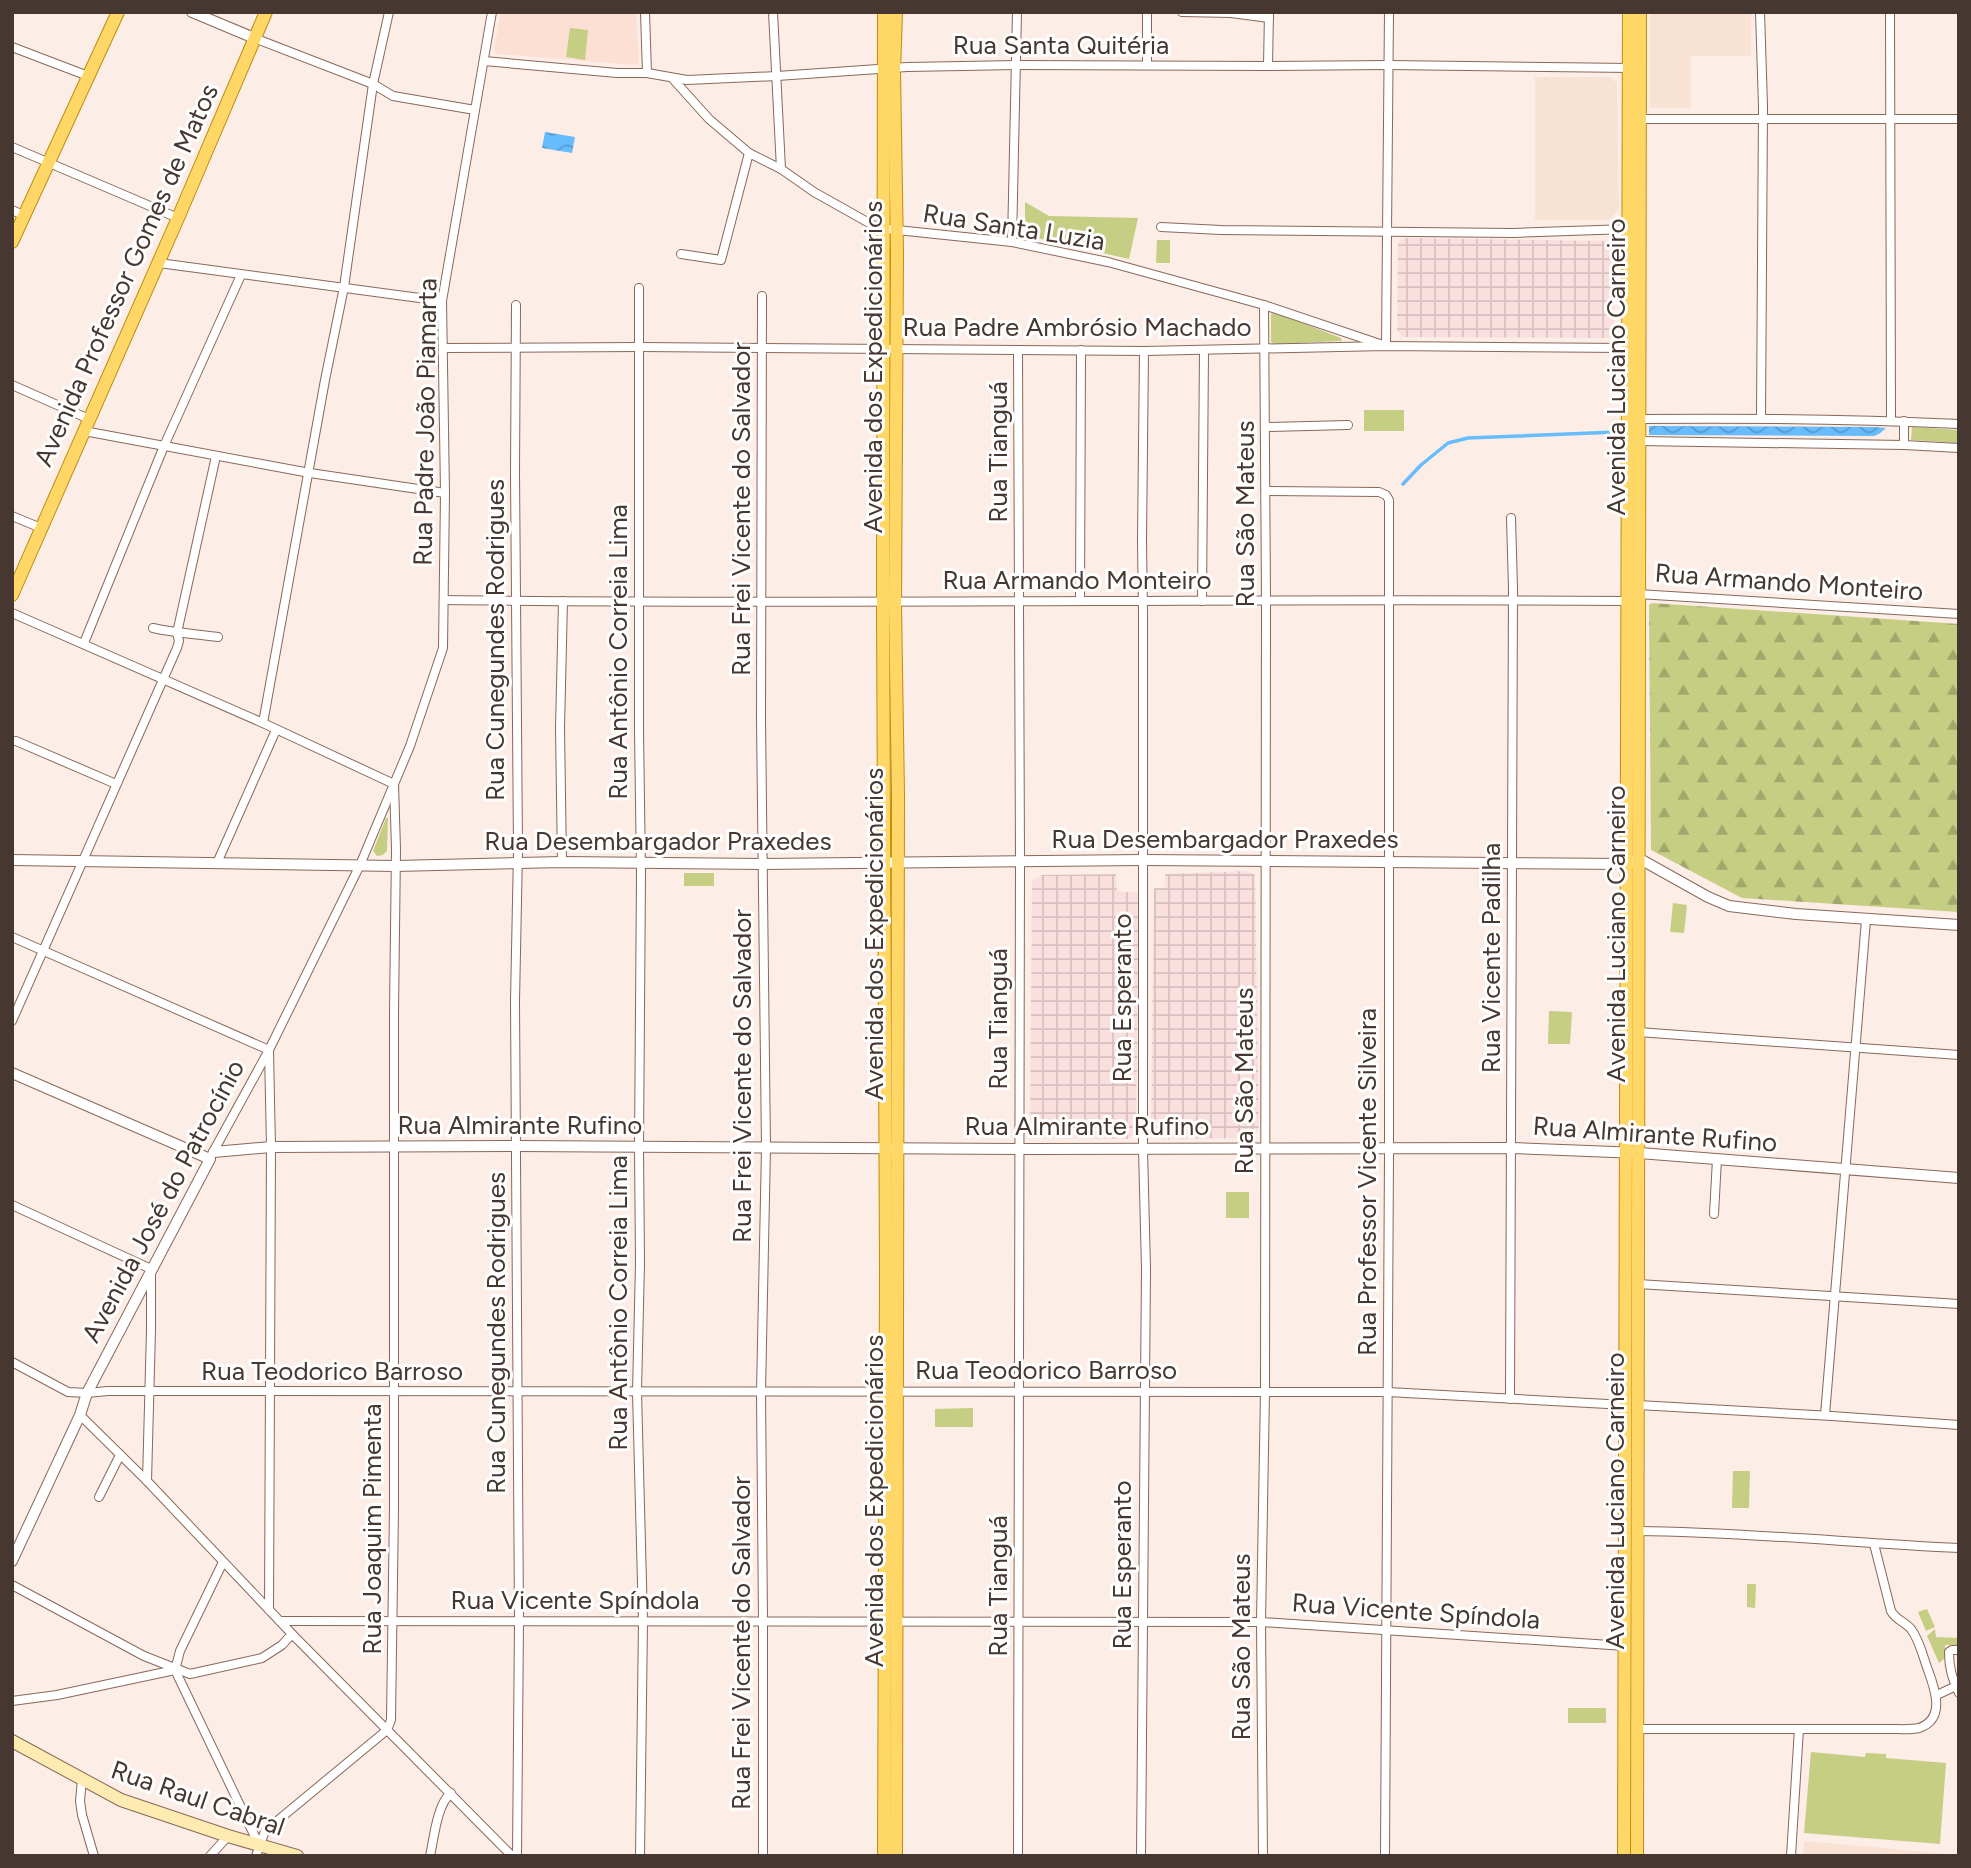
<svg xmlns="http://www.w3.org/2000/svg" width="1971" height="1868" viewBox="0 0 1971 1868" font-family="Figtree,sans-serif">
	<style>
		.commercial { fill: #f7e2d4 }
		.industrial { fill: url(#industrial-grid) }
		.built { fill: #fbe0d3 }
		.forest { fill: url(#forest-firs) }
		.green { fill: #c5ce83 }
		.water { fill: url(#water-waves) }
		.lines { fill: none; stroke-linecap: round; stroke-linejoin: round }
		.stream { stroke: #67bcfe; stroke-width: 3.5 }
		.minor-casing { stroke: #896859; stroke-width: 10 }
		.tertiary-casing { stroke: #896859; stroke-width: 12 }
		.secondary-casing { stroke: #896859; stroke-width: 14 }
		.primary-casing { stroke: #bd8e11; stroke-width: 14 }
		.minor { stroke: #fff; stroke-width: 8 }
		.tertiary { stroke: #fff; stroke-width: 10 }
		.secondary { stroke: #feebb2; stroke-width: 12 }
		.primary { stroke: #fed766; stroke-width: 12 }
		.labels { text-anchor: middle; stroke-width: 6; stroke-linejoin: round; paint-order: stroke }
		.street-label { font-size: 26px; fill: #463730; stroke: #fefefe }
	</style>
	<defs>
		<pattern id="industrial-grid" width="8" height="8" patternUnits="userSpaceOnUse" patternTransform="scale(1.75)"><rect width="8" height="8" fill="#fadfdf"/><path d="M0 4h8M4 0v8" fill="none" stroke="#d8c0c0"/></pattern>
		<pattern id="forest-firs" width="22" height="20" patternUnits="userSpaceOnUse" patternTransform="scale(1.75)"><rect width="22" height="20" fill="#c5ce83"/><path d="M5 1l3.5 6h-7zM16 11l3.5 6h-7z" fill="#a2a86c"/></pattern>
		<pattern id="water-waves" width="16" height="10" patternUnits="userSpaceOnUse" patternTransform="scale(1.75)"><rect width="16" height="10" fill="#67bcfe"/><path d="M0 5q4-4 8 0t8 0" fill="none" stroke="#579ace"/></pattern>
	</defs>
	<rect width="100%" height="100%" fill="#fcede6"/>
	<!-- commercial -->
	<g class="commercial">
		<polygon points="1650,12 1751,12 1751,56 1691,56 1691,108 1650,108"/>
		<polygon points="1535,77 1609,77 1617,83 1619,210 1609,220 1535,220"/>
		<polygon points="1804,1841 1959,1855 1959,1856 1803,1856"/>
	</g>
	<!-- industrial -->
	<g class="industrial">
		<polygon points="1404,238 1612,241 1615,338 1403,337 1397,331 1398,243"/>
		<polygon points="1248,871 1255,875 1259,1127 1253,1138 1161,1139 1151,1130 1154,888 1165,888 1165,874"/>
		<polygon points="1116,874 1117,891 1139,893 1136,1134 1127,1139 1036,1138 1030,1134 1032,881 1042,875"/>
	</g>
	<!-- built -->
	<polygon class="built" points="501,12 636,12 639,62 636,65 497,54 494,50"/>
	<!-- forest -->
	<polygon class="forest" points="1652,603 1959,624 1959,912 1742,898 1651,850 1649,605"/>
	<!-- green -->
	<g class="green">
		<polygon points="570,28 588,30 585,60 566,57"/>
		<polygon points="1025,202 1049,216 1138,218 1129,259 1028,236 1025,232"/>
		<polygon points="1157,240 1170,240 1170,263 1156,263"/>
		<polygon points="1274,312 1341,338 1342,341 1274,344 1271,342 1271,314"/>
		<rect x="1364" y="410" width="40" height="21"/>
		<polygon points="1912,427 1959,430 1959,443 1911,440"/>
		<polygon points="386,818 388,818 387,851 383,855 377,856 373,851"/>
		<rect x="684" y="873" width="30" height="13"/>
		<polygon points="1673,903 1687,905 1684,933 1670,932"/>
		<polygon points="1549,1011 1572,1012 1570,1044 1548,1044"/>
		<rect x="1226" y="1192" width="23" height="26"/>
		<polygon points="973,1408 973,1427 935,1427 935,1409"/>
		<polygon points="1733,1471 1750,1471 1749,1508 1732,1508"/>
		<polygon points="1747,1584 1756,1584 1755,1608 1747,1607"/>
		<polygon points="1927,1609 1935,1627 1926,1631 1918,1612"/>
		<polygon points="1935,1629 1936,1637 1959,1638 1958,1645 1945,1645 1945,1658 1939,1663 1927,1636"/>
		<rect x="1568" y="1708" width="38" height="15"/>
		<polygon points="1811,1752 1865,1757 1866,1753 1886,1754 1886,1758 1946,1763 1940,1844 1804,1833"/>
	</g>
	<!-- water -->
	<g class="water">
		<polygon points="545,132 575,137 572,153 542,148"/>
		<polygon points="1649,426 1875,427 1886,428 1879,434 1874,436 1649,435"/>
	</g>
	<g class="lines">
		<!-- stream -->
		<polyline class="stream" points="1403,484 1421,465 1448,443 1468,438 1617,432"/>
		<!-- minor casing -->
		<g class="minor-casing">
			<g id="minor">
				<polyline points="645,12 647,73"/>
				<polyline points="773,12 781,169"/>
				<polyline points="1182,12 1231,13 1269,18"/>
				<polyline points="1760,12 1763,106 1761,418"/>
				<polyline points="1890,12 1891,420"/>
				<polyline points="254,38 373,84 393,96 475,110"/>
				<polyline points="12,47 88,76"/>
				<polyline points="484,61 617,73 647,73 687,80 777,76 907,67 1017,65 1268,66 1389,65 1631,68"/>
				<polyline points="1147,65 1147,12"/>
				<polyline points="1268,66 1269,12"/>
				<polyline points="673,79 709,119 749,153 781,169 814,192 878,228 1012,242 1108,262 1264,305 1386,346 1389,12"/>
				<polyline points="1635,119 1959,119"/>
				<polyline points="12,147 178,218"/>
				<polyline points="12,210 25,216"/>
				<polyline points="1161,227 1221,230 1513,233 1628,229"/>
				<polyline points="1012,242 1017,12"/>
				<polyline points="681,254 721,260 749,153"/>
				<polyline points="159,263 442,301"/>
				<polyline points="639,288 639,730 641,873 639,1147 640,1263 637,1392 643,1621 640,1856"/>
				<polyline points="762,296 761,720 766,1148 761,1392 763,1621 763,1856"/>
				<polyline points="516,305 515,473 518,851 515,1001 519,1621 517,1856"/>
				<polyline points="443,348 640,347 1144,351 1386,346 1627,348"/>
				<polyline points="12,385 89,419"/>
				<path d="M1640,419C1746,418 1852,419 1959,424"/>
				<polyline points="1266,427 1348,425"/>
				<polyline points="84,431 310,473 445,493"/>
				<polyline points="1639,441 1904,445 1959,448"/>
				<polyline points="1904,445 1904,421"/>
				<polyline points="1266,491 1379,492 1386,495 1389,500 1389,1156 1385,1856"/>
				<polyline points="12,516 41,528"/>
				<path d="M444,600C838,605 1232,598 1627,601L1638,594L1959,614"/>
				<polyline points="1080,601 1081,350"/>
				<polyline points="1202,601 1204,350"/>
				<polyline points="12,613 263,723 394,784 396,849 394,1012 394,1508 391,1720 387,1730 265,1831 256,1856"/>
				<path d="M153,628C175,633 196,634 218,637"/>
				<polyline points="84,643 164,446 241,275"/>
				<polyline points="263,723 325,380 344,287 373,84 389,12"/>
				<polyline points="16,741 116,784"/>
				<polyline points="562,862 560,728 563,601"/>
				<polyline points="217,863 276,730"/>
				<polyline points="12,937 269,1050 271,1147 269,1610"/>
				<polyline points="12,1021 177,648 179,641 177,633 216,456"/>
				<polyline points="1638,1032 1959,1055"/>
				<polyline points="212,1154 269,1050 360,865 410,746 443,648 445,493 442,301 492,12"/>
				<polyline points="12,1205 151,1269 151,1330 147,1481"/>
				<polyline points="1714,1214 1717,1159"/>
				<polyline points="1638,1284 1959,1304"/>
				<polyline points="12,1362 68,1392 87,1393 108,1391 1388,1392 1626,1405"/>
				<polyline points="1510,1399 1513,588 1511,518"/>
				<polyline points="1638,1405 1832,1416 1959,1425"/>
				<polyline points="80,1415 147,1481 292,1634 512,1856"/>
				<polyline points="1825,1415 1866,920"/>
				<polyline points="99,1497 120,1455"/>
				<path d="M1638,1531C1745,1532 1852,1543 1959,1548"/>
				<polyline points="12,1585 144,1656 190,1674 262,1658 282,1645 292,1634"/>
				<polyline points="280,1621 1261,1622 1625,1646"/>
				<path d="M1959,1650H1952L1949,1652C1949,1668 1952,1678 1959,1693"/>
				<polyline points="175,1670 259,1845"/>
				<polyline points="175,1670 180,1651 223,1562"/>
				<polyline points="1937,1695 1956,1686"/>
				<polyline points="12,1701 57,1695 175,1670"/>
				<path d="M1638,1729H1891C1900,1729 1910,1730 1919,1728C1946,1719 1935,1689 1928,1670C1923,1657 1920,1641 1911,1629C1905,1622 1896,1620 1891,1611L1874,1544"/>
				<polyline points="82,1779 80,1801 82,1815 94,1856"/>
				<polyline points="210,1856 228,1836"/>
				<path d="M430,1856C434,1838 437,1804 451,1793"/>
				<polyline points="1018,1856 1020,861 1018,350"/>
				<polyline points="1141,1856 1146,1269 1143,1149 1143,614 1142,541 1144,351"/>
				<polyline points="1263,1856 1261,1622 1265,1391 1266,600 1264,305"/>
				<polyline points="1791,1856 1799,1729"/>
			</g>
		</g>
		<!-- tertiary casing -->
		<g class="tertiary-casing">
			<g id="tertiary">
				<polyline points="192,12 254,38"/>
				<polyline points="12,860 395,866 562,862 763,864 1143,860 1626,864 1640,859 1708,897 1729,906 1796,914 1959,925"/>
				<polyline points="12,1073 210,1159 87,1393 80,1415 12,1561"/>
				<polyline points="214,1152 271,1147 516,1146 1034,1149 1511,1148 1639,1153 1959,1178"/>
			</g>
		</g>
		<!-- secondary casing -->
		<g class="secondary-casing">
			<polyline id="secondary" points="12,1741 121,1800 228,1836 297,1856"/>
		</g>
		<!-- primary casing -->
		<g class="primary-casing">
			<g id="primary">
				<polyline points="896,12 894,72 897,253 895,605 898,794 896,1856"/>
				<polyline points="12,242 118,12"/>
				<polyline points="12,595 178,218 266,12"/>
				<polyline points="884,1856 886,1271 883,608 884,12"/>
				<polyline points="1624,1856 1629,12"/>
				<polyline points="1637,1856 1640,12"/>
			</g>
		</g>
		<!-- minor -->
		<use href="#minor" class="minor"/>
		<!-- tertiary -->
		<use href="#tertiary" class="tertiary"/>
		<!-- secondary -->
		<use href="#secondary" class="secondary"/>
		<!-- primary -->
		<use href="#primary" class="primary"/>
	</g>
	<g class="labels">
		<!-- street labels -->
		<g class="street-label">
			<text x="1061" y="54">Rua Santa Quitéria</text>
			<text transform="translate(1014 227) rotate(9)" y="9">Rua Santa Luzia</text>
			<text transform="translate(126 275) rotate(-66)" y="9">Avenida Professor Gomes de Matos</text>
			<text x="1077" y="336">Rua Padre Ambrósio Machado</text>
			<text transform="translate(873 367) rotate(-90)" y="9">Avenida dos Expedicionários</text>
			<text transform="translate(1616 367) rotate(-90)" y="9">Avenida Luciano Carneiro</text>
			<text transform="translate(425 422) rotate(-89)" y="9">Rua Padre João Piamarta</text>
			<text transform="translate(998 452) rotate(-90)" y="9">Rua Tianguá</text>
			<text transform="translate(741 509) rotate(-90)" y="9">Rua Frei Vicente do Salvador</text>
			<text transform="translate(1245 514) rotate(-90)" y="9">Rua São Mateus</text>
			<text x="1077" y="589">Rua Armando Monteiro</text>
			<text transform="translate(1789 582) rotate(4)" y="9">Rua Armando Monteiro</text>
			<text transform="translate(495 640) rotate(-90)" y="9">Rua Cunegundes Rodrigues</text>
			<text transform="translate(618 652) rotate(-90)" y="9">Rua Antônio Correia Lima</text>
			<text x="1225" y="848">Rua Desembargador Praxedes</text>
			<text x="658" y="850">Rua Desembargador Praxedes</text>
			<text transform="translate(874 934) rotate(-90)" y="9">Avenida dos Expedicionários</text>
			<text transform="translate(1616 934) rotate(-90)" y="9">Avenida Luciano Carneiro</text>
			<text transform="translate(1491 958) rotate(-90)" y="9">Rua Vicente Padilha</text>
			<text transform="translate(1122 998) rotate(-90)" y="9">Rua Esperanto</text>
			<text transform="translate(998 1019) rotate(-90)" y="9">Rua Tianguá</text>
			<text transform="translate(742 1076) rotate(-90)" y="9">Rua Frei Vicente do Salvador</text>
			<text transform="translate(1244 1081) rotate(-90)" y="9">Rua São Mateus</text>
			<text x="520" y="1134">Rua Almirante Rufino</text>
			<text x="1087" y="1135">Rua Almirante Rufino</text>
			<text transform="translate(1655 1134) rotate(4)" y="9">Rua Almirante Rufino</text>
			<text transform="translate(1367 1182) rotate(-90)" y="9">Rua Professor Vicente Silveira</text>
			<text transform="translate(163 1201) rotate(-62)" y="9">Avenida José do Patrocínio</text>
			<text transform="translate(618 1303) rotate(-90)" y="9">Rua Antônio Correia Lima</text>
			<text transform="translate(496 1333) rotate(-90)" y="9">Rua Cunegundes Rodrigues</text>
			<text x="1046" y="1379">Rua Teodorico Barroso</text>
			<text x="332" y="1380">Rua Teodorico Barroso</text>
			<text transform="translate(874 1501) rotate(-90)" y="9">Avenida dos Expedicionários</text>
			<text transform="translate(1615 1501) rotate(-90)" y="9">Avenida Luciano Carneiro</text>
			<text transform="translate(372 1529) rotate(-90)" y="9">Rua Joaquim Pimenta</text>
			<text transform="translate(1122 1565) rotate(-90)" y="9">Rua Esperanto</text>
			<text transform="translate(998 1586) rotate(-90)" y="9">Rua Tianguá</text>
			<text x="575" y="1609">Rua Vicente Spíndola</text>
			<text transform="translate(1416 1611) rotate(4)" y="9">Rua Vicente Spíndola</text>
			<text transform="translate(741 1643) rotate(-90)" y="9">Rua Frei Vicente do Salvador</text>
			<text transform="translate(1241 1647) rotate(-90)" y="9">Rua São Mateus</text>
			<text transform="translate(198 1798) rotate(19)" y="9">Rua Raul Cabral</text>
		</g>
	</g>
	<!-- border -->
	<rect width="1971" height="1868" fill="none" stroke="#463730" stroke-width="28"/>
</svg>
